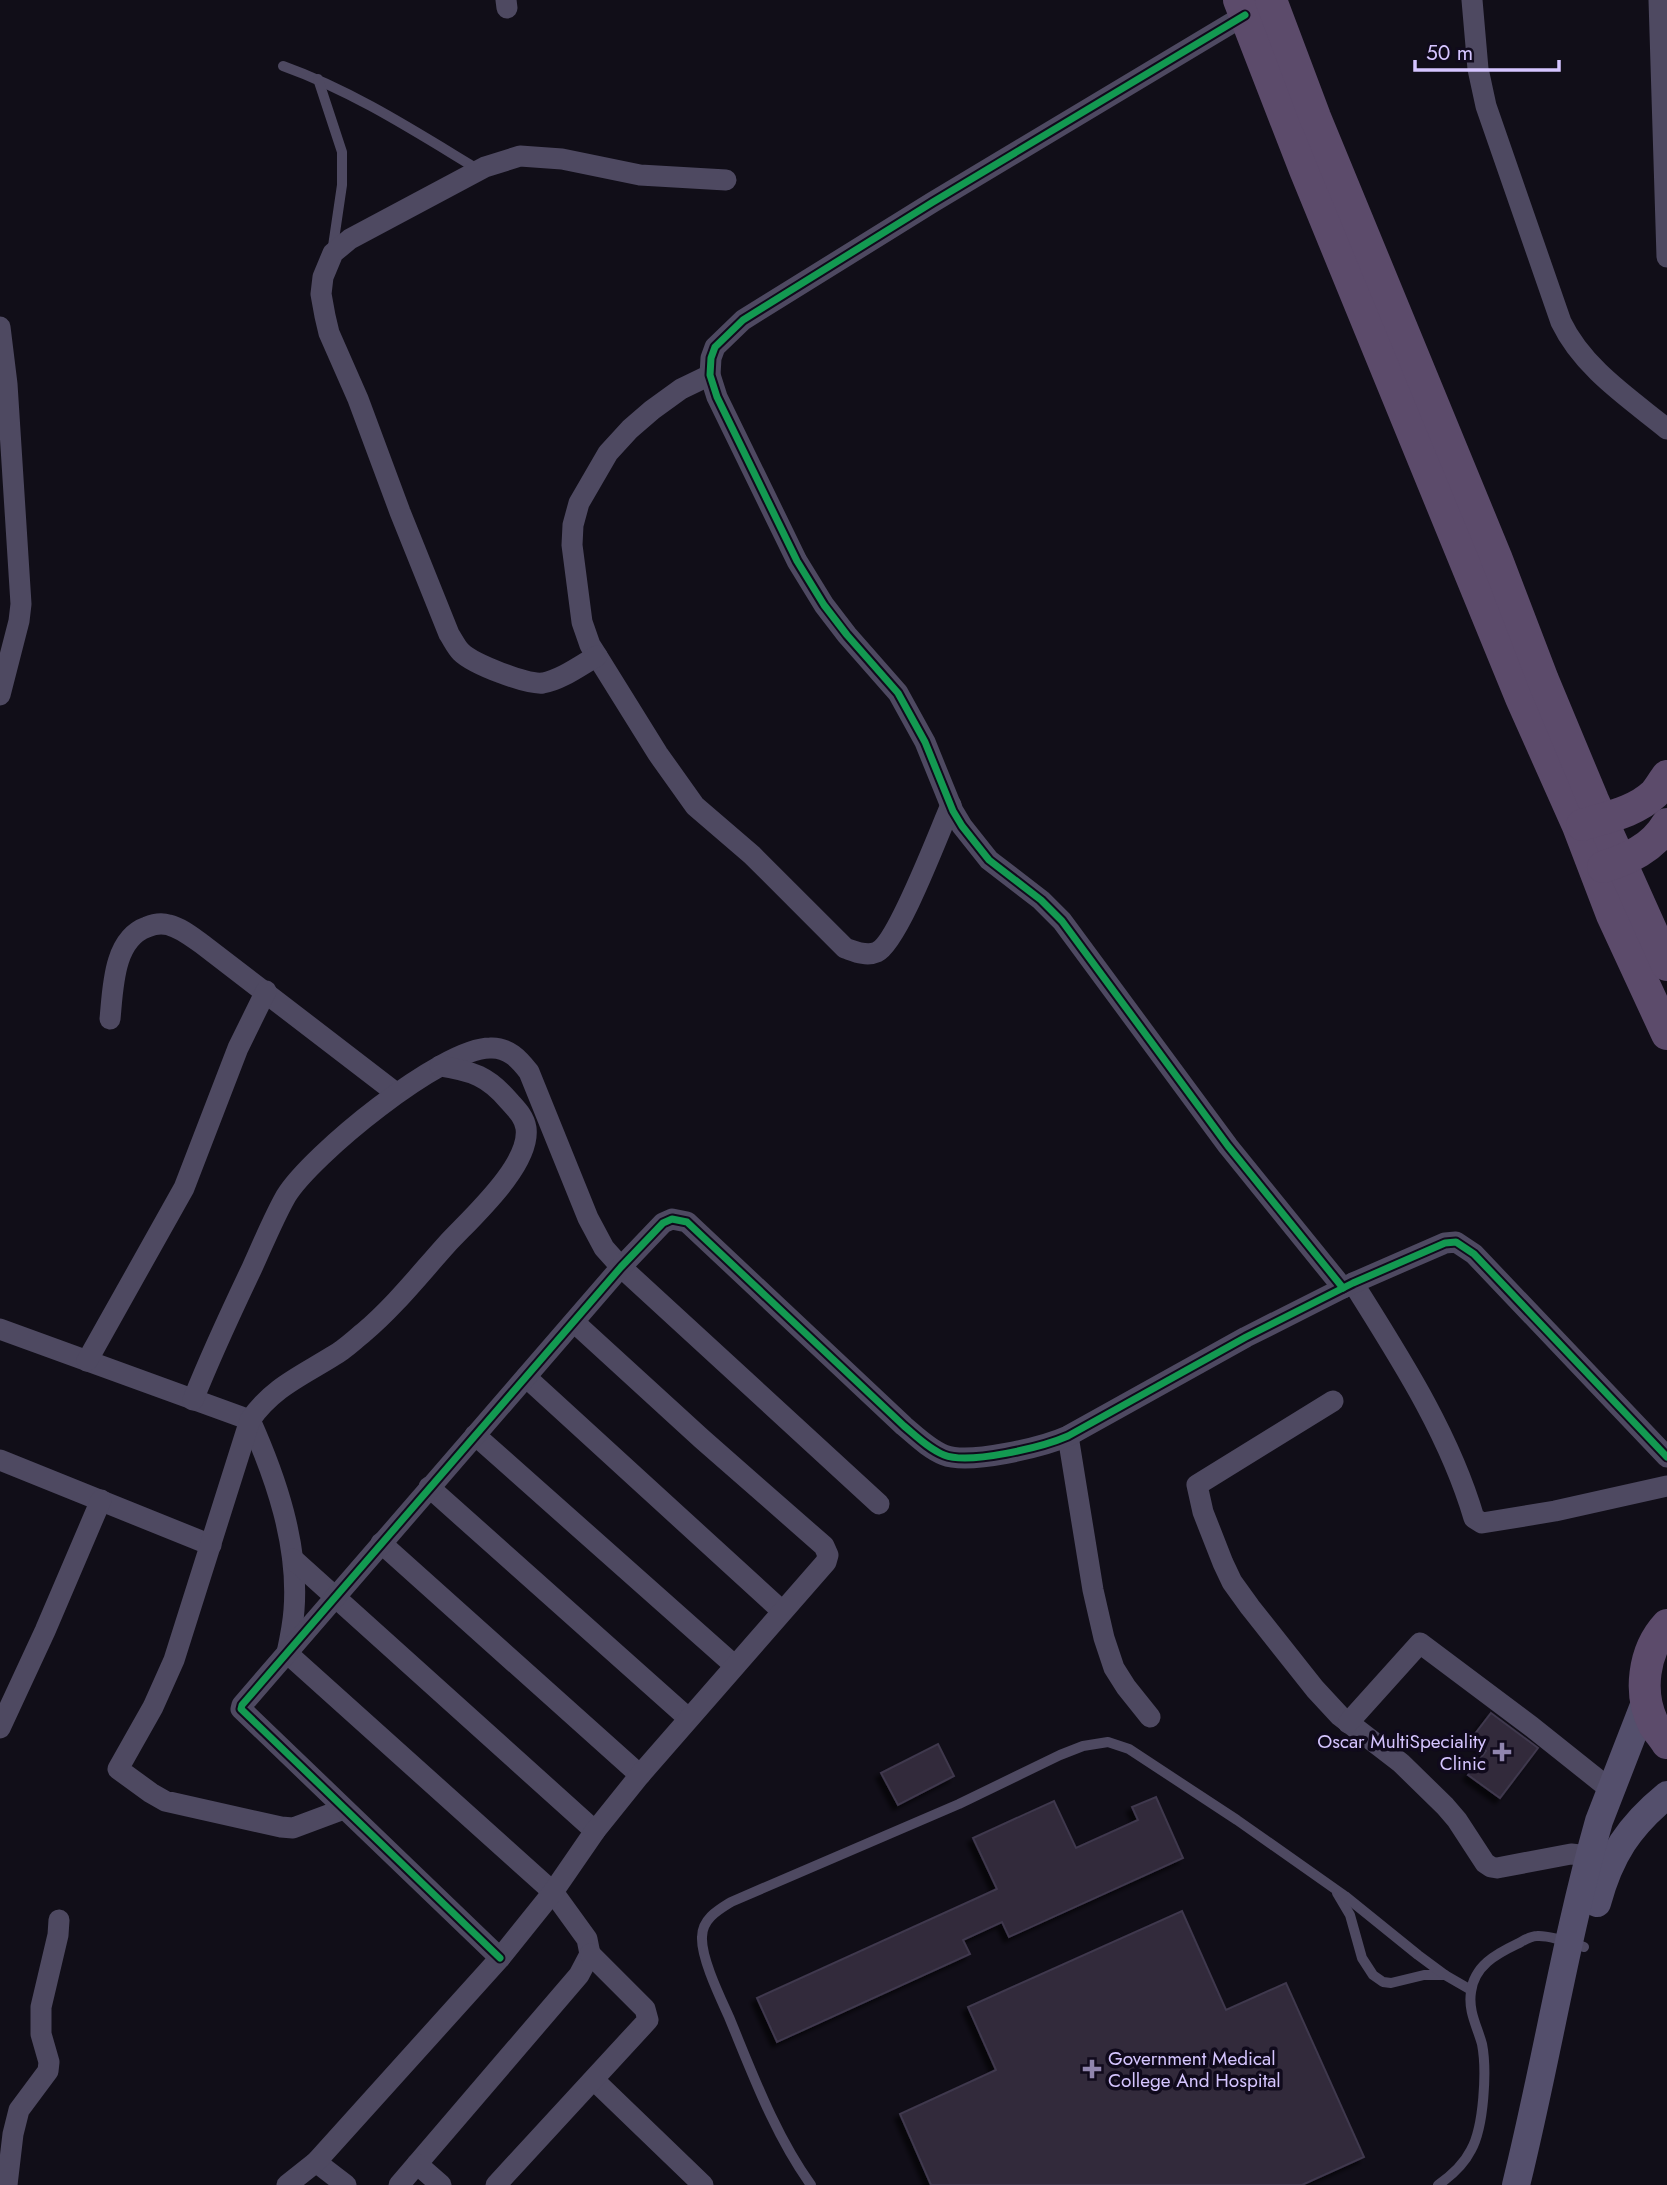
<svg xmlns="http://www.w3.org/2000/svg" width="1667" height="2185" viewBox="0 0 1667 2185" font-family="Jost,sans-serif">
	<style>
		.building { fill: #302b3b; stroke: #3f384d; stroke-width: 2; filter: url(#shadow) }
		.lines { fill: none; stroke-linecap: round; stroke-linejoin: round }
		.service { stroke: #4e4961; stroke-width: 10 }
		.minor { stroke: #4e4961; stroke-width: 21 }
		.secondary { stroke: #544f6c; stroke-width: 28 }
		.primary { stroke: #5c4b6b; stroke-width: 32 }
		.cycleway-casing { stroke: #100a1c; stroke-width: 11 }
		.cycleway { stroke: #139951; stroke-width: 7 }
		.poi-dot { fill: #9085ae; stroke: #100a1c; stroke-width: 2.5 }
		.labels { text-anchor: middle; stroke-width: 7; stroke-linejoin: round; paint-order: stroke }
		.poi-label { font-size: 19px; fill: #d5c5ff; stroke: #100a1c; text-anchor: end }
	</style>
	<defs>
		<filter id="shadow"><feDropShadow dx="-5" dy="5" stdDeviation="2" flood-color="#0009"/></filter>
	</defs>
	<rect width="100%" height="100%" fill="#110e18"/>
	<!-- building -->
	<g class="building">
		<polygon points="1491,1713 1538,1748 1500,1798 1468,1775 1486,1751 1471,1739"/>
		<polygon points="938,1744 954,1776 898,1805 881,1773"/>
		<polygon points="1156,1797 1183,1858 1009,1937 1002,1922 963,1940 970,1954 777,2042 757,1998 997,1889 973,1838 1054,1801 1076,1848 1138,1820 1132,1807"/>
		<polygon points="1182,1911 1226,2010 1286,1983 1364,2157 1302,2185 931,2185 900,2114 996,2070 968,2007"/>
	</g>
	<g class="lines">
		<!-- service -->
		<g class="service">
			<path d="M283,66C353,91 416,132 479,170"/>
			<polyline points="318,79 342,152 342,185 332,253"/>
			<polyline points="1337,1893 1350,1915 1362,1958 1373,1975 1383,1982 1391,1983 1424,1975 1445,1975"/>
			<path d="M811,2185C775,2135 753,2075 729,2017C720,1997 701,1958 702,1937C702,1919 718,1910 731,1902L959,1804L1060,1755L1083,1746L1108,1742L1129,1749L1237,1820L1345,1896L1418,1955L1445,1975L1471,1990"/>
			<path d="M1438,2185C1451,2176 1464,2164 1471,2150C1484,2127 1487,2070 1482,2044C1477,2026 1468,2011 1471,1992C1474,1966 1496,1954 1517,1944C1523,1941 1530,1936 1537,1936C1550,1935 1572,1943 1584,1947"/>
		</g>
		<!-- minor -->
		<g class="minor">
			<polyline points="506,0 507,8"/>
			<path d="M1472,0L1478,69L1486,106L1561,322C1583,368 1629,398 1667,429"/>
			<polyline points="1659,0 1667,257"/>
			<polyline points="1245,15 933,202 743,320 715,347 711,358 710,375 717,397 797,561 824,605 847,635 898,693 925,742 953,811 962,826 989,860 1041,900 1062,921 1228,1146 1343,1288"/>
			<polyline points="0,327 7,384 21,604 19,621 0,695"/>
			<path d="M710,375L681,389L652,410L630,429L608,453L579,503L573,525L572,545L582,622L590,645L597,656L658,754L695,806L752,855L845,948C854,951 866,957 877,952C898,942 939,832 951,805"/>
			<path d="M597,656C581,665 561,680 543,683C527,685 473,664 461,652C456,647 453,640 449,634L400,512L358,399L329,333L325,316L321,294L323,277L333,253L350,239L485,167L520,156L562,159L640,175L726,180"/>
			<path d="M110,1019C113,989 113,939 147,927C154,924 162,923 169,925C181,928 192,937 202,944L396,1093"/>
			<path d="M1353,1283C1400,1358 1449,1433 1474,1518L1482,1523L1555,1511L1667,1486"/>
			<path d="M0,1329L250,1420C276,1478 299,1545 294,1610C293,1625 290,1639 287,1653L553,1892L587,1939L590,1954L579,1975L399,2185"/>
			<polyline points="87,1361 184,1188 238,1048 266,991"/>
			<polyline points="526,1377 782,1611"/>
			<path d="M193,1400C211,1355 231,1312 252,1268C263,1244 273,1219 286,1196C311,1155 442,1048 490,1048C508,1047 519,1059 529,1072L588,1218L604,1248L621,1267L879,1504"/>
			<polyline points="1333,1401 1197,1485 1203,1512 1223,1563 1232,1582 1250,1607 1315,1689 1340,1716 1401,1763 1445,1806 1457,1820 1485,1863 1491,1867 1497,1868 1571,1854 1590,1856"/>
			<polyline points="475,1435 734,1665"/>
			<polyline points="1068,1436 1093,1590 1104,1638 1114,1668 1126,1687 1150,1717"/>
			<polyline points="0,1460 211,1545"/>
			<polyline points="429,1487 688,1718"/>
			<polyline points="381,1543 640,1775"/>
			<polyline points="293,1559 595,1831"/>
			<polyline points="1348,1723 1420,1643 1532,1727 1611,1790"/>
			<polyline points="0,1728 45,1631 101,1500"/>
			<path d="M344,1809L293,1828L281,1827L165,1801L151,1793L118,1769L153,1707L174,1660L250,1420C272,1388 301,1376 333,1356C344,1350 353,1341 363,1333C394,1307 420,1274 447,1244C471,1218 531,1165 526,1128C524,1116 516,1109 509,1101C488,1076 472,1071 440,1066"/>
			<path d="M500,1958L241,1709L242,1705L621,1267L663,1223L672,1219L687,1222L904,1426C916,1436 929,1449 944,1455C969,1465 1043,1447 1068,1436L1246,1337L1353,1283L1445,1243L1456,1242L1474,1254L1667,1457"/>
			<polyline points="594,2080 703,2185"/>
			<polyline points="316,2162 346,2185"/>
			<polyline points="417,2164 441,2185"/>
			<polyline points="7,2185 13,2134 19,2110 48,2071 49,2062 41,2034 41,2007 58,1935 59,1920"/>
			<polyline points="287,2185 316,2162 500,1958 553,1892 595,1831 640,1775 826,1562 828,1555 824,1546 702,1439 574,1322"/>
			<polyline points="496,2185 648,2020 645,2009 590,1954"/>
		</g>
		<!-- secondary -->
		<g class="secondary">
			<path d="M1597,1903C1610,1855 1629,1826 1667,1795"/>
			<path d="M1516,2185C1546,2064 1565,1941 1599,1821L1646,1700"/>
		</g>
		<!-- primary -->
		<g class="primary">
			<polyline points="1239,0 1305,170 1521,698 1578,826 1612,915 1667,1034"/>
			<polyline points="1271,0 1315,117 1496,557 1543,680 1593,800 1667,965"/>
			<path d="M1582,825C1607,817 1635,812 1654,794C1659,789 1663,781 1667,776"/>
			<path d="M1603,867C1628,859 1653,848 1667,824"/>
			<path d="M1667,1625C1643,1651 1638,1694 1654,1725C1658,1731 1663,1737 1667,1743"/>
		</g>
		<!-- cycleway casing -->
		<g class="cycleway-casing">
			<g id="cycleway">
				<polyline points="1245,15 933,202 743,320 715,347 711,358 710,375 717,397 797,561 824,605 847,635 898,693 925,742 953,811 962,826 989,860 1041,900 1062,921 1228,1146 1343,1288"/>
				<path d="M500,1958L241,1709L242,1705L621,1267L663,1223L672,1219L687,1222L904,1426C916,1436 929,1449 944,1455C969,1465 1043,1447 1068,1436L1246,1337L1353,1283L1445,1243L1456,1242L1474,1254L1667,1457"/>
			</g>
		</g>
		<!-- cycleway -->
		<use href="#cycleway" class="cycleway"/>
	</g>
	<!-- markers -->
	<g class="poi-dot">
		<path d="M1498.5 1741.5h7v7h7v7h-7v7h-7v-7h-7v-7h7z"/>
		<path d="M1088.5 2058.5h7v7h7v7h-7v7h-7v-7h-7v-7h7z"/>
	</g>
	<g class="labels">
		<!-- poi labels -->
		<g class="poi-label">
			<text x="1486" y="1748">Oscar MultiSpeciality<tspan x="1486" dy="22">Clinic</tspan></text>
			<text x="1108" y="2065" text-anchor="start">Government Medical<tspan x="1108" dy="22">College And Hospital</tspan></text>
		</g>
	</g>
	<!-- scale -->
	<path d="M1415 60v10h144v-10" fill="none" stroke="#d5c5ff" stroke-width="3.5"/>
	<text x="1426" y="60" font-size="21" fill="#d5c5ff" stroke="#100a1c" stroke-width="5" paint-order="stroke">50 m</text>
</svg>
